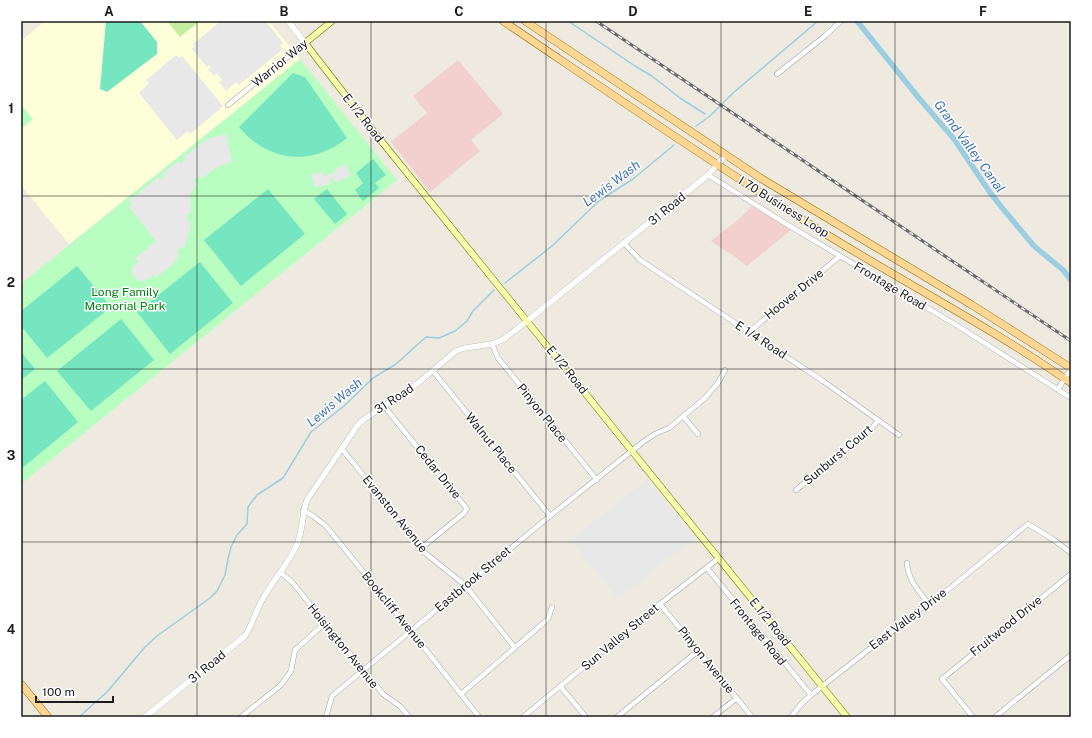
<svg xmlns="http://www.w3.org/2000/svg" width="1092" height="738" viewBox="0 0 1092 738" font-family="'Public Sans',sans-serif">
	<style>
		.commercial { fill: #f1d0cd }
		.education { fill: #fdffd8 }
		.grass { fill: #c3eea0 }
		.park { fill: #b7fec0 }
		.pitch { fill: #75e6c0 }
		.parking { fill: #e8e8e8 }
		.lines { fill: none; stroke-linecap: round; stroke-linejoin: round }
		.stream { stroke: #9ccee1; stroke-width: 1.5 }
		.canal { stroke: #9ccee1; stroke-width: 5.5 }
		.minor-casing { stroke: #a3a3a3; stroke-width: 5.5 }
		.tertiary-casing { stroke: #a3a3a3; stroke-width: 6 }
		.secondary-casing { stroke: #637500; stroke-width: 7 }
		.primary-casing { stroke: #936a00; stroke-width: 8 }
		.minor { stroke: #fff; stroke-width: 4.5 }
		.tertiary { stroke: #fff; stroke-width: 5.5 }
		.secondary { stroke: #f7ffad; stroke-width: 6 }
		.primary { stroke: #ffd694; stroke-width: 7 }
		.rail-casing { stroke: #6a6a6a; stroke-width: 3 }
		.rail { stroke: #fff; stroke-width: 1.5; stroke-dasharray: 4.5; stroke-linecap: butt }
		.grid { fill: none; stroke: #1c1c1c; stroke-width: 1; stroke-opacity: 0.55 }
		.labels { text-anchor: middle; stroke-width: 3; stroke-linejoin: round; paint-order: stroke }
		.street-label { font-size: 12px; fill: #1c1c1c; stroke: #fff }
		.park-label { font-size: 12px; fill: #018212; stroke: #fff }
		.water-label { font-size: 13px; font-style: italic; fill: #4074b3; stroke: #fff }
		.neatline { fill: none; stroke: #1c1c1c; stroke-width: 1.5 }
		.grid-label { font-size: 13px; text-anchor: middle; font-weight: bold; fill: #1c1c1c }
	</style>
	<rect width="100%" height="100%" fill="#eeeae0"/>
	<!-- commercial -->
	<g class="commercial">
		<polygon points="458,60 503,114 471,140 480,151 430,192 391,142 427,113 413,96"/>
		<polygon points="752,206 791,230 747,266 735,257 711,241 740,218"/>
	</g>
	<!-- education -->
	<polygon class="education" points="45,21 269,21 300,59 69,244 21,185 21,41"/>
	<!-- grass -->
	<polygon class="grass" points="167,21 200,21 180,37"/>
	<!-- park -->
	<g class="park">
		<polygon points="300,59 397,180 21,484 21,284"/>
		<polygon points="21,105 33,119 21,129"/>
	</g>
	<!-- pitch -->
	<g class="pitch">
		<polygon points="106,21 140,21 157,42 157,54 107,92 100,89"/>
		<path d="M293,73L305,77L347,138C311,167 268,162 239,127Z"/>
		<polygon points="373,159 386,175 375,183 379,188 363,201 355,190 363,183 356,173"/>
		<polygon points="268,189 305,234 241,286 204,240"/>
		<polygon points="327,189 347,214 335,224 314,199"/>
		<polygon points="200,262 233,303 170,354 137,312"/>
		<polygon points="77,266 111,307 47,358 21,326 21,311"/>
		<polygon points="121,319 154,360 91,411 57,371"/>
		<polygon points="21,352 35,369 21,380"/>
		<polygon points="45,381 78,422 21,469 21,400"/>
	</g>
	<!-- parking -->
	<g class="parking">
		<polygon points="221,21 265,21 283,43 280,46 283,49 239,85 236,82 226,91 219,82 222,80 217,73 214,76 208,69 211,67 210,65 207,67 192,49 195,47 193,44"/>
		<polygon points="176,55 179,58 182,56 223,106 220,108 220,109 190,134 188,131 177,140 139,93 149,83 146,80"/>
		<polygon points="226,134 232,162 217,167 202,179 199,176 194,180 197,184 190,195 191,213 187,214 188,221 191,221 190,231 184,249 180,247 177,253 180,255 172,265 156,277 154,275 148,279 142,281 137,280 132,274 132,269 133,266 138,262 135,258 156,241 129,207 132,205 129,201 158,177 161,180 164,177 162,174 178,161 181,164 185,160 184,157 201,143 210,138"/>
		<polygon points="345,164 351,175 335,183 333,178 329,180 331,184 314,187 311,174 323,172 324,176 335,172 335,169"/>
		<polygon points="647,480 694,538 618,599 571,540"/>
	</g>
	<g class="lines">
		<!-- stream -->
		<g class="stream">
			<polyline points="568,21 635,66 652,76 680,98 705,114"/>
			<polyline points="696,126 710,116 733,93 818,21"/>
			<polyline points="505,283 552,246 600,200 633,179 674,145"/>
			<polyline points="79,717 107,692 145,647 157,636 210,598 217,591 225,575 228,559 231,547 237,535 247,524 248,507 257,495 283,478 311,432 344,406 373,378 396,364 426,337 439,338 455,331 467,321 473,311 494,290"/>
		</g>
		<!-- canal -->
		<polyline class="canal" points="857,21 918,97 954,139 989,191 1003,209 1034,246 1063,270 1071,280"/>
		<!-- minor casing -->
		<g class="minor-casing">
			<g id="minor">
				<polyline points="777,74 825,36 841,21"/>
				<polyline points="228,105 305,43"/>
				<polyline points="708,175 788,225 961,328 1071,398"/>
				<polyline points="624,243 640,260 823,381 899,435"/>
				<polyline points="749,332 840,256"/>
				<polyline points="492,344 498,358 597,480"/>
				<polyline points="433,371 550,516"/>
				<polyline points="1058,389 1071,369"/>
				<polyline points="384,406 467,509 463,514 420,549"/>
				<polyline points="683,416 698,434"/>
				<polyline points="342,449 388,506 420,549 465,585 515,648"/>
				<polyline points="796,490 873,427 878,420"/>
				<polyline points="303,510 313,516 326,526 411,631 479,717"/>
				<path d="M907,563C908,580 918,590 928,603"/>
				<polyline points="707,568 811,695"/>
				<polyline points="280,572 292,582 383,694 401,707 409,717"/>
				<polyline points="660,604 752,717"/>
				<polyline points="560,686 586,717"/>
				<polyline points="461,694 548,619 552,607"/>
				<polyline points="241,717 281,685 291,671 295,650 325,623"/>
				<polyline points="326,717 332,696 550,516 643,442 655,434 669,428 705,398 718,383 725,370"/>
				<polyline points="523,717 660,604 719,558"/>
				<polyline points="617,717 698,651"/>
				<polyline points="713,717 737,698"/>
				<polyline points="791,717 802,703 811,695 928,603 938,598 1028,524 1054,540 1071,553"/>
				<polyline points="973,717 942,679 1071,574"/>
				<polyline points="995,717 1071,655"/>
			</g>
		</g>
		<!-- tertiary casing -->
		<g class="tertiary-casing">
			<g id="tertiary">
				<polyline points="288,21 305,43"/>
				<path d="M145,717L245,636C253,624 256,609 264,597C274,579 290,562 298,542C303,528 302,514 307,500L357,426L363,420L418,383L456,351L465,348L492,344L504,339L527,321L708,175L726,155"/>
			</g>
		</g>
		<!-- secondary casing -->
		<g class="secondary-casing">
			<polyline id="secondary" points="332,21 305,43 374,132 847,717"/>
		</g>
		<!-- primary casing -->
		<g class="primary-casing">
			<g id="primary">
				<path d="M503,21C607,91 710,162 816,228C901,281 989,326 1071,383"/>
				<polyline points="525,21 762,179 972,305 1071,368"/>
				<polyline points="21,684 48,717"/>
			</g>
		</g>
		<!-- minor -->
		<use href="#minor" class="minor"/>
		<!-- tertiary -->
		<use href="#tertiary" class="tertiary"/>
		<!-- secondary -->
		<use href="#secondary" class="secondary"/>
		<!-- primary -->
		<use href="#primary" class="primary"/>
		<!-- rail casing -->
		<g class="rail-casing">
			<polyline id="rail" points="596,21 1071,341"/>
		</g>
		<!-- rail -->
		<use href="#rail" class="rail"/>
	</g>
	<!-- grid -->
	<path class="grid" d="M197,21V717M371,21V717M546,21V717M721,21V717M895,21V717M21,196H1071M21,369H1071M21,542H1071"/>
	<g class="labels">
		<!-- street labels -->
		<g class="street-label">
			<text transform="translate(280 63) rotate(-39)" y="4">Warrior Way</text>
			<text transform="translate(363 118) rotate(52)" y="4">E 1/2 Road</text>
			<text transform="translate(784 207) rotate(32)" y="4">I 70 Business Loop</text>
			<text transform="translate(667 209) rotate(-39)" y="4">31 Road</text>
			<text transform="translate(890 286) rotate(31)" y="4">Frontage Road</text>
			<text transform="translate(794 294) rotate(-39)" y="4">Hoover Drive</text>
			<text transform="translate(761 340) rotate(33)" y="4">E 1/4 Road</text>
			<text transform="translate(567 370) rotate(51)" y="4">E 1/2 Road</text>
			<text transform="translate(394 399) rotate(-33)" y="4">31 Road</text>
			<text transform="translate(542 413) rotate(51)" y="4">Pinyon Place</text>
			<text transform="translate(491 443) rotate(51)" y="4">Walnut Place</text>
			<text transform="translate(838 455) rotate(-40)" y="4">Sunburst Court</text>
			<text transform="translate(438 472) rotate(51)" y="4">Cedar Drive</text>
			<text transform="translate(395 514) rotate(51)" y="4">Evanston Avenue</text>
			<text transform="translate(473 579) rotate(-40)" y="4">Eastbrook Street</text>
			<text transform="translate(394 610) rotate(51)" y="4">Bookcliff Avenue</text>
			<text transform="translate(908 619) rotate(-37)" y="4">East Valley Drive</text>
			<text transform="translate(770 622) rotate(51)" y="4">E 1/2 Road</text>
			<text transform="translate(1006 626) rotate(-39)" y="4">Fruitwood Drive</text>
			<text transform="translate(758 632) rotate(51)" y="4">Frontage Road</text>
			<text transform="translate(620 637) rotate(-40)" y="4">Sun Valley Street</text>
			<text transform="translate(343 646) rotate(51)" y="4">Hoisington Avenue</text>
			<text transform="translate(706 660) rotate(51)" y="4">Pinyon Avenue</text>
			<text transform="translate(207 667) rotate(-39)" y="4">31 Road</text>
		</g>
		<!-- park labels -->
		<g class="park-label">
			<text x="125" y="296">Long Family<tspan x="125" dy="14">Memorial Park</tspan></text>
		</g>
		<!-- water labels -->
		<g class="water-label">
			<text transform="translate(970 146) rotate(54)" y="5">Grand Valley Canal</text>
			<text transform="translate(611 183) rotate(-37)" y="5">Lewis Wash</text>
			<text transform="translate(334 402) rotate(-40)" y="5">Lewis Wash</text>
		</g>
	</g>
	<!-- border -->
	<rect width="1092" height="738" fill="none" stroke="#ffffff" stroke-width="44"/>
	<!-- scale -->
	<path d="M36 696v6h77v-6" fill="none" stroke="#1c1c1c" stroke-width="2"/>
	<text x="42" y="696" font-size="12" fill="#1c1c1c" stroke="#ffffff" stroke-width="3" paint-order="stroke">100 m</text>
	<rect x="22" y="22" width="1048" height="694" class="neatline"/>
	<g class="grid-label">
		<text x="109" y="16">A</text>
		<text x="284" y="16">B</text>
		<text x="459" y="16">C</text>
		<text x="633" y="16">D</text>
		<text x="808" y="16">E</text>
		<text x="983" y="16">F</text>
		<text x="11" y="113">1</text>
		<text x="11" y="287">2</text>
		<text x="11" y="460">3</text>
		<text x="11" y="634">4</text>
	</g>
</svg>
